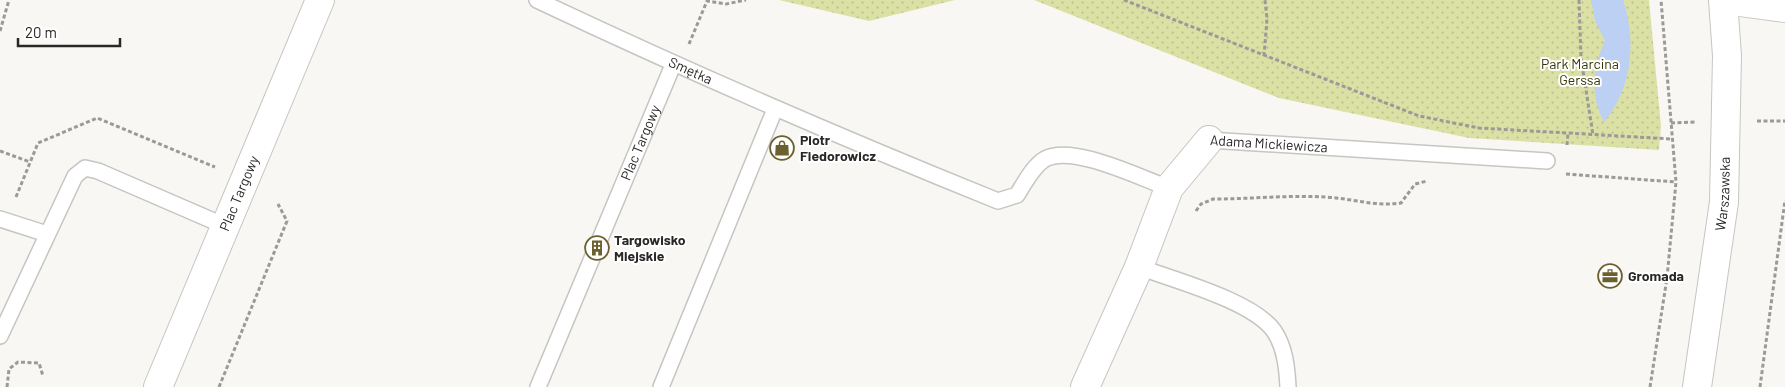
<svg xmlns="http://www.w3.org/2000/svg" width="1785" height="387" viewBox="0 0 1785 387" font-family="Barlow,sans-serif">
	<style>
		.green { fill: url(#green-dots) }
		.water { fill: #bcd0f4 }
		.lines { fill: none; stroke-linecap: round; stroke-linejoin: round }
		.service-casing { stroke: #c7c5c2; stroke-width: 18 }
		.minor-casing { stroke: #c7c5c2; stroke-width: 30 }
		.tertiary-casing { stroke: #c7c5c2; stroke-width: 30 }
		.path { stroke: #9b9a98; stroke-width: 3; stroke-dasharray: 4 2.5; stroke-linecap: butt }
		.service { stroke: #fff; stroke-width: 15 }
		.minor { stroke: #fff; stroke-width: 28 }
		.tertiary { stroke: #fff; stroke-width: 28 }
		.labels { text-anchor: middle; stroke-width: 4; stroke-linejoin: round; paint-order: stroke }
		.park-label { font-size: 14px; fill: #353700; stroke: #fff }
		.street-label { font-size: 14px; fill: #282827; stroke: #fff }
		.poi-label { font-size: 14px; font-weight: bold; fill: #282827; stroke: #fff; text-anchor: start }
	</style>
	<defs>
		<pattern id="green-dots" width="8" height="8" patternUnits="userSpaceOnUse" patternTransform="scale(1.25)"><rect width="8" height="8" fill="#dbe1a5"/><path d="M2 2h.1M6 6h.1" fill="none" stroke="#bcc18e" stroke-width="1.8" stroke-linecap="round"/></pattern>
	</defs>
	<rect width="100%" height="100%" fill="#f9f7f4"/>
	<!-- green -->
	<g class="green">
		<polygon points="779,0 955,0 869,21"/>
		<polygon points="1034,0 1649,0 1661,126 1659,150 1469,138 1279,98"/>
	</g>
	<!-- water -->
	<path class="water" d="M1591,0H1623C1637,41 1632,89 1604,122C1590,96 1592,67 1605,41L1595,21Z"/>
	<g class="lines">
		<!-- service casing -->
		<g class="service-casing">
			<g id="service">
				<path id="s1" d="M537,0C689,72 842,138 998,201L1017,195C1024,184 1033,166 1045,159C1073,144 1140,178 1169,188"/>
				<path id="s2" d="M1209,140L1547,161"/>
				<polyline points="0,219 47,234"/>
				<path d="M1139,267C1174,280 1253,301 1274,331C1285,347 1287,368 1288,387"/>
				<polyline points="0,336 75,176 85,168 98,171 225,226"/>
				<path id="s3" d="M538,387L673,65"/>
				<polyline points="661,387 775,109"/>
			</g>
		</g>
		<!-- minor casing -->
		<g class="minor-casing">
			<g id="minor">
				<polyline points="1725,0 1785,8"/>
				<path id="s4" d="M158,387L320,0"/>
				<polyline points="1085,387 1139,267 1169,188 1209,140"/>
			</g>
		</g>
		<!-- tertiary casing -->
		<g class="tertiary-casing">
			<g id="tertiary">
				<path id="s5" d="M1697,387L1724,202L1727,56L1723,0"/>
			</g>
		</g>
		<!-- path -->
		<g class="path">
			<polyline points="1124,0 1419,116 1479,128 1672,139"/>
			<polyline points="1579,0 1581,58 1593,135"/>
			<polyline points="0,31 9,0"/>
			<polyline points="689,44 707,1 726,4 746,0"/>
			<polyline points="1264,56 1267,19 1265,0"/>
			<polyline points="1757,121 1785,121"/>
			<polyline points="1671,123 1695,122"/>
			<polyline points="1567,145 1568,133"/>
			<polyline points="0,151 30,162"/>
			<polyline points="1566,174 1676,182"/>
			<polyline points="16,197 38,143 97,118 215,167"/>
			<path d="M1196,211L1201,204L1213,199C1250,199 1288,195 1325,197C1351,198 1374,207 1401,203L1415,184L1427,181"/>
			<polyline points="7,387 9,369 18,362 39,363 43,376"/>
			<polyline points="219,387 287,221 278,204"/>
			<polyline points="1650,387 1667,278 1676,182 1661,0"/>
			<polyline points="1760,387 1785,200"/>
		</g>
		<!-- service -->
		<use href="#service" class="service"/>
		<!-- minor -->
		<use href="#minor" class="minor"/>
		<!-- tertiary -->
		<use href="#tertiary" class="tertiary"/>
	</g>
	<!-- icons -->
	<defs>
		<g id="shop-ring" transform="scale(1.25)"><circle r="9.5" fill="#fff" stroke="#6c612e" stroke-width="1.5"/><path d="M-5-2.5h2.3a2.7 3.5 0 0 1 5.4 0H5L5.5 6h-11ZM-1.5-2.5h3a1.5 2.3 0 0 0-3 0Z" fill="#6c612e"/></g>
		<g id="building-ring" transform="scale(1.25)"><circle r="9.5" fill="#fff" stroke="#6c612e" stroke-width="1.5"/><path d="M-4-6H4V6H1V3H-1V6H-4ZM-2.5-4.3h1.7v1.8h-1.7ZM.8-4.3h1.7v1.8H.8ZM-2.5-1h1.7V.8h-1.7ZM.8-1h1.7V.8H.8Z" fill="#6c612e"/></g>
		<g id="office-ring" transform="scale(1.25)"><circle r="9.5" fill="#fff" stroke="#6c612e" stroke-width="1.5"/><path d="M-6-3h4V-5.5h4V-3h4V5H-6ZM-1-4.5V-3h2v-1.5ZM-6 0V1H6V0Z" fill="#6c612e"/></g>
	</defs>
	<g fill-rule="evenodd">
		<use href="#shop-ring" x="782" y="148"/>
		<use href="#building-ring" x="597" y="248"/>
		<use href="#office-ring" x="1610" y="276"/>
	</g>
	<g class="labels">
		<!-- park labels -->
		<g class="park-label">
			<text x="1580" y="69">Park Marcina<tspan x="1580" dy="16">Gerssa</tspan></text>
		</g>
		<!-- street labels -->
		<g class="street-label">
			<text dy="5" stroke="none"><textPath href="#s1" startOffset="169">Smętka</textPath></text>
			<text dy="5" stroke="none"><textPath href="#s3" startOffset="265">Plac Targowy</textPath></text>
			<text dy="5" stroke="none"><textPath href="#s2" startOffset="60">Adama Mickiewicza</textPath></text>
			<text dy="5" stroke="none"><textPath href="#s4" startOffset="210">Plac Targowy</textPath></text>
			<text dy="5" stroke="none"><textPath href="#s5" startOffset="195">Warszawska</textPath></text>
		</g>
		<!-- poi labels -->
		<g class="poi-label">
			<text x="800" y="145">Piotr<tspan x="800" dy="16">Fiedorowicz</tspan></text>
			<text x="614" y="245">Targowisko<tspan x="614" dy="16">Miejskie</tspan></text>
			<text x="1628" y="281">Gromada</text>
		</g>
	</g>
	<!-- scale -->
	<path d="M18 38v8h102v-8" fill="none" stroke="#282827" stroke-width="2.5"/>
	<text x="25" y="38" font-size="15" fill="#282827" stroke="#ffffff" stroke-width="4" paint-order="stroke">20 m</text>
</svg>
